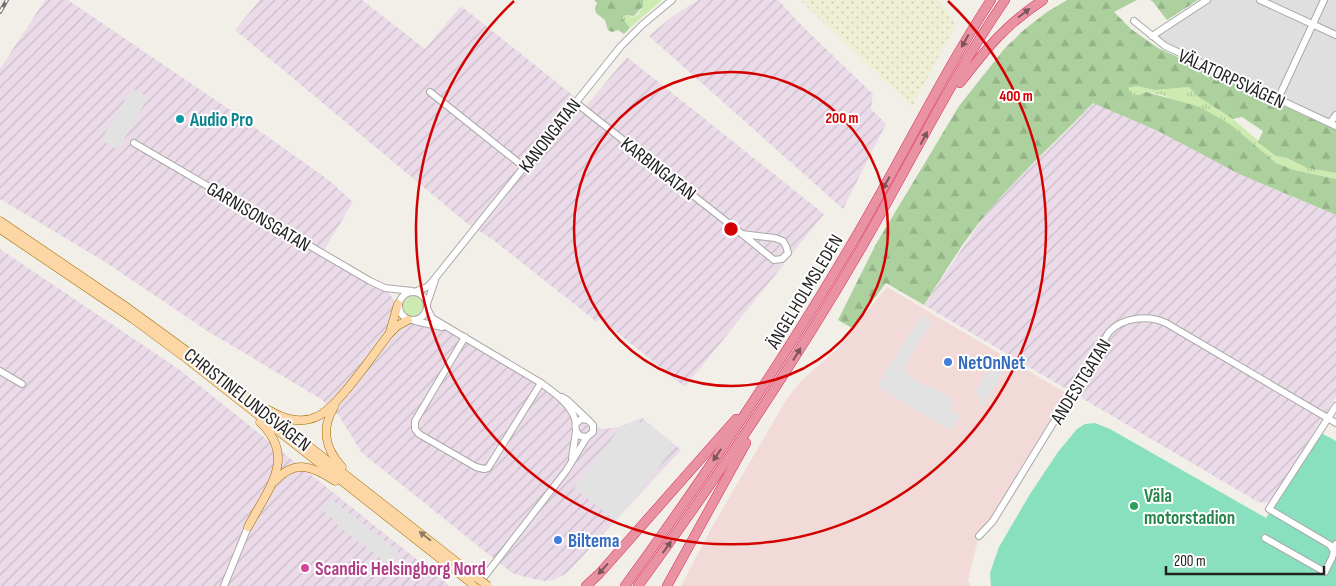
<svg xmlns="http://www.w3.org/2000/svg" width="1336" height="586" viewBox="0 0 1336 586" font-family="'Sofia Sans Condensed',sans-serif">
	<style>
		.residential { fill: #e0dfdf }
		.commercial { fill: #f2dad9 }
		.industrial { fill: url(#industrial-furrows) }
		.farmland { fill: url(#farmland-dots) }
		.grass { fill: url(#grass-tufts) }
		.forest { fill: url(#forest-firs) }
		.pitch { fill: #88e0be }
		.parking { fill: #e2e2e2 }
		.lines { fill: none; stroke-linecap: round; stroke-linejoin: round }
		.minor-casing { stroke: #a9a9a9; stroke-width: 8 }
		.major-casing { stroke: #a06b00; stroke-width: 9 }
		.highway-casing { stroke: #dc2a67; stroke-width: 10 }
		.minor { stroke: #fff; stroke-width: 6 }
		.major { stroke: #fcd6a4; stroke-width: 8 }
		.highway { stroke: #e892a2; stroke-width: 9 }
		.rail-casing { stroke: #707070; stroke-width: 4 }
		.rail { stroke: #fff; stroke-width: 2; stroke-dasharray: 5.5; stroke-linecap: butt }
		.major-bridge-casing { stroke: #a06b00; stroke-width: 9; stroke-linecap: butt }
		.major-bridge { stroke: #fcd6a4; stroke-width: 8 }
		.oneway { fill: #7b545c }
		.oneway2 { fill: #8f7c63 }
		.ring { fill: none; stroke: #d40000; stroke-width: 2.5 }
		.culture-dot { fill: #0f9aa8; stroke: #fff; stroke-width: 2 }
		.shop-dot { fill: #3f7fe0; stroke: #fff; stroke-width: 2 }
		.leisure-dot { fill: #2e9e5b; stroke: #fff; stroke-width: 2 }
		.hotel-dot { fill: #d1479c; stroke: #fff; stroke-width: 2 }
		.labels { text-anchor: middle; stroke-width: 4; stroke-linejoin: round; paint-order: stroke }
		.street-label { font-size: 19px; fill: #222; stroke: #fff }
		.culture-label { font-size: 19px; font-weight: bold; fill: #0d838f; stroke: #fff; text-anchor: start }
		.shop-label { font-size: 19px; font-weight: bold; fill: #366cbe; stroke: #fff; text-anchor: start }
		.leisure-label { font-size: 19px; font-weight: bold; fill: #27864d; stroke: #fff; text-anchor: start }
		.hotel-label { font-size: 19px; font-weight: bold; fill: #b23c85; stroke: #fff; text-anchor: start }
		.centre { fill: #d40000; stroke: #fff; stroke-width: 2.5 }
		.ring-label { font-size: 15px; text-anchor: middle; font-weight: bold; fill: #d40000; stroke: #fff; stroke-width: 4; stroke-linejoin: round; paint-order: stroke }
	</style>
	<defs>
		<pattern id="industrial-furrows" width="10" height="10" patternUnits="userSpaceOnUse" patternTransform="scale(1.25)"><rect width="10" height="10" fill="#ebdbe8"/><path d="M-1 1l2-2M0 10L10 0M9 11l2-2" fill="none" stroke="#c9bcc7"/></pattern>
		<pattern id="farmland-dots" width="8" height="8" patternUnits="userSpaceOnUse" patternTransform="scale(1.25)"><rect width="8" height="8" fill="#eef0d5"/><path d="M2 2h.1M6 6h.1" fill="none" stroke="#ccceb7" stroke-width="1.8" stroke-linecap="round"/></pattern>
		<pattern id="grass-tufts" width="24" height="20" patternUnits="userSpaceOnUse" patternTransform="scale(1.25)"><rect width="24" height="20" fill="#cdebb0"/><path d="M3 7l-1-3M5 7V3M7 7l1-3M15 17l-1-3M17 17v-4M19 17l1-3" fill="none" stroke="#b0c997"/></pattern>
		<pattern id="forest-firs" width="22" height="20" patternUnits="userSpaceOnUse" patternTransform="scale(1.25)"><rect width="22" height="20" fill="#add19e"/><path d="M5 1l3.5 6h-7zM16 11l3.5 6h-7z" fill="#95b388"/></pattern>
	</defs>
	<rect width="100%" height="100%" fill="#f2efe9"/>
	<!-- residential -->
	<polygon class="residential" points="1210,0 1336,0 1336,122 1166,44 1159,37 1160,33"/>
	<!-- commercial -->
	<polygon class="commercial" points="887,287 1071,396 1024,472 979,536 968,580 971,586 681,586 712,527 786,400 801,381 837,349"/>
	<!-- industrial -->
	<g class="industrial">
		<polygon points="45,0 68,0 233,112 330,181 353,202 321,255 389,293 396,304 394,331 411,322 422,323 452,331 542,386 563,402 576,420 589,426 605,429 619,427 642,418 681,450 567,573 553,580 545,581 525,577 512,573 362,453 339,416 321,399 209,332 102,260 0,199 0,69"/>
		<polygon points="260,0 362,0 425,49 461,6 586,106 627,57 824,214 685,387 600,319 597,322 492,239 469,225 235,30"/>
		<polygon points="698,0 778,0 802,26 873,94 871,109 886,124 843,209 649,36 673,16"/>
		<polygon points="1093,103 1158,131 1239,174 1336,215 1336,397 1272,499 1266,503 1258,502 924,305 985,215 1007,189 1066,132"/>
		<polygon points="0,249 180,370 450,586 0,586"/>
	</g>
	<!-- farmland -->
	<polygon class="farmland" points="800,0 939,0 956,24 912,107"/>
	<!-- grass -->
	<g class="grass">
		<path d="M643,0H662L630,28L623,19V17L625,15C627,15 630,17 633,17C640,16 643,5 643,0Z"/>
		<polygon points="1137,86 1155,90 1189,87 1197,96 1233,119 1276,156 1287,158 1307,168 1336,173 1336,179 1294,170 1276,163 1231,125 1162,95 1146,92 1139,95 1133,95 1127,88"/>
		<circle cx="413" cy="306" r="10"/>
	</g>
	<!-- forest -->
	<g class="forest">
		<polygon points="594,0 643,0 643,6 634,16 625,15 623,17 623,19 630,28 624,34 618,30 612,32 608,30 605,20 596,13 595,8 597,3"/>
		<path d="M1067,0H1137L1114,12L1131,29L1158,48L1336,130V173L1307,168L1287,158L1276,156L1258,142L1263,131L1242,117L1233,119L1197,96L1189,87L1155,90L1137,86L1128,88L1133,95H1139L1146,92L1200,107L1231,125L1276,163L1294,170L1336,179V215L1239,174L1158,131L1093,103C1058,140 1019,174 987,213C963,241 944,274 924,305L886,283L852,328L838,320L876,244L959,106L1005,48L1025,29L1047,12Z"/>
		<polygon points="1150,0 1198,0 1167,20 1153,2"/>
	</g>
	<!-- pitch -->
	<polygon class="pitch" points="1095,423 1110,429 1266,518 1321,433 1336,441 1336,586 991,586 990,573 999,547 1030,494 1058,452 1077,429 1085,424"/>
	<!-- parking -->
	<g class="parking">
		<polygon points="132,88 148,97 118,150 101,140"/>
		<polygon points="921,315 932,322 903,369 907,372 906,374 929,388 931,386 953,400 949,408 961,415 951,431 877,386"/>
		<polygon points="995,357 1007,364 982,407 978,405 982,399 974,394"/>
		<polygon points="638,420 640,423 643,420 672,442 670,446 673,449 616,521 574,488 621,427"/>
		<polygon points="331,499 399,552 389,565 337,525 338,522 322,510"/>
	</g>
	<g class="lines">
		<!-- minor casing -->
		<g class="minor-casing">
			<g id="minor">
				<polyline points="1260,0 1336,35"/>
				<polyline points="1134,21 1165,46 1336,126"/>
				<polyline points="1152,36 1207,0"/>
				<polyline points="430,92 524,167"/>
				<polyline points="1278,99 1324,0"/>
				<polyline points="575,102 742,234 775,238 783,241 786,246 788,253 782,259 774,260 742,234"/>
				<polyline points="1330,123 1336,115"/>
				<polyline points="134,143 370,281 385,288 412,291"/>
				<circle cx="413" cy="306" r="14"/>
				<polyline points="414,292 427,287 432,282 621,46 642,25 672,0"/>
				<polyline points="427,304 435,280"/>
				<path d="M427,308L432,318L541,383C553,392 570,403 575,419C576,423 575,426 576,431L580,436L587,437L593,432V425L588,420L581,419L576,424"/>
				<polyline points="415,321 442,327"/>
				<polyline points="465,337 415,421 415,429 419,434 476,467 484,469 488,468 541,383"/>
				<polyline points="0,371 22,384"/>
				<polyline points="562,397 567,400 588,420"/>
				<polyline points="572,458 576,431"/>
				<path d="M979,536L993,521L1109,332C1123,317 1148,315 1166,323L1336,423"/>
				<polyline points="1265,538 1325,572 1332,558 1336,544"/>
				<polyline points="1334,551 1330,545 1269,509 1336,406"/>
				<polyline points="224,586 248,527"/>
				<polyline points="477,586 566,471 587,437"/>
			</g>
		</g>
		<!-- major casing -->
		<g class="major-casing">
			<g id="major">
				<polyline points="0,221 125,306 199,360 477,578"/>
				<polyline points="0,229 133,319 187,359 475,586"/>
				<polyline points="390,332 398,304"/>
				<path d="M334,407C321,428 325,449 342,467"/>
				<path d="M269,410C283,419 301,424 316,417C337,409 374,353 389,334L397,326L408,320"/>
				<path d="M275,481C295,459 312,466 335,481"/>
				<path d="M248,527C267,490 298,458 260,422"/>
			</g>
		</g>
		<!-- highway casing -->
		<g class="highway-casing">
			<g id="highway">
				<path d="M960,83C987,48 1005,25 1043,0"/>
				<polyline points="586,586 599,574 736,419"/>
				<path d="M625,586C708,472 787,355 858,233C903,156 942,75 991,0"/>
				<path d="M638,586C717,478 792,367 859,252C908,168 950,80 1005,0"/>
				<polyline points="667,586 746,443"/>
			</g>
		</g>
		<!-- minor -->
		<use href="#minor" class="minor"/>
		<!-- major -->
		<use href="#major" class="major"/>
		<!-- highway -->
		<use href="#highway" class="highway"/>
		<!-- rail casing -->
		<g class="rail-casing">
			<polyline id="rail" points="0,12 7,0"/>
		</g>
		<!-- rail -->
		<use href="#rail" class="rail"/>
		<!-- major-bridge casing -->
		<g class="major-bridge-casing">
			<polyline id="major-bridge" points="477,578 488,586"/>
		</g>
		<!-- major-bridge -->
		<use href="#major-bridge" class="major-bridge"/>
	</g>
	<!-- one-way arrows -->
	<defs><path id="oneway-solid" d="M-6-.8H1V-3.2L6.5 0L1 3.2V.8H-6Z" transform="scale(1.25)"/></defs>
	<g class="oneway">
		<use href="#oneway-solid" transform="translate(1024 13) rotate(-37)"/>
		<use href="#oneway-solid" transform="translate(965 41) rotate(119)"/>
		<use href="#oneway-solid" transform="translate(924 138) rotate(-62)"/>
		<use href="#oneway-solid" transform="translate(886 183) rotate(120)"/>
		<use href="#oneway-solid" transform="translate(797 354) rotate(-58)"/>
		<use href="#oneway-solid" transform="translate(717 455) rotate(124)"/>
		<use href="#oneway-solid" transform="translate(667 547) rotate(-54)"/>
		<use href="#oneway-solid" transform="translate(603 569) rotate(132)"/>
	</g>
	<use class="oneway2" href="#oneway-solid" transform="translate(425 536) rotate(-142)"/>
	<!-- distance rings -->
	<g class="ring">
		<circle cx="731" cy="229" r="157"/>
		<path d="M948 1A315 315 0 1 1 514 1"/>
	</g>
	<!-- markers -->
	<circle class="culture-dot" cx="180" cy="119" r="5"/>
	<g class="shop-dot">
		<circle cx="948" cy="362" r="5"/>
		<circle cx="558" cy="540" r="5"/>
	</g>
	<circle class="leisure-dot" cx="1134" cy="506" r="5"/>
	<circle class="hotel-dot" cx="305" cy="568" r="5"/>
	<g class="labels">
		<!-- street labels -->
		<g class="street-label">
			<text transform="translate(1232 78) rotate(25)" y="7">VÄLATORPSVÄGEN</text>
			<text transform="translate(549 135) rotate(-52)" y="7">KANONGATAN</text>
			<text transform="translate(659 168) rotate(38)" y="7">KARBINGATAN</text>
			<text transform="translate(259 216) rotate(31)" y="7">GARNISONSGATAN</text>
			<text transform="translate(804 291) rotate(-59)" y="7">ÄNGELHOLMSLEDEN</text>
			<text transform="translate(1080 381) rotate(-58)" y="7">ANDESITGATAN</text>
			<text transform="translate(248 399) rotate(38)" y="7">CHRISTINELUNDSVÄGEN</text>
		</g>
		<!-- culture labels -->
		<g class="culture-label">
			<text x="190" y="126">Audio Pro</text>
		</g>
		<!-- shop labels -->
		<g class="shop-label">
			<text x="958" y="369">NetOnNet</text>
			<text x="568" y="547">Biltema</text>
		</g>
		<!-- leisure labels -->
		<g class="leisure-label">
			<text x="1144" y="502">Väla<tspan x="1144" dy="22">motorstadion</tspan></text>
		</g>
		<!-- hotel labels -->
		<g class="hotel-label">
			<text x="315" y="575">Scandic Helsingborg Nord</text>
		</g>
	</g>
	<circle cx="731" cy="229" r="8" class="centre"/>
	<g class="ring-label">
		<text x="1016" y="101">400 m</text>
		<text x="842" y="123">200 m</text>
	</g>
	<!-- scale -->
	<path d="M1166 566v8h158v-8" fill="none" stroke="#222222" stroke-width="2.5"/>
	<text x="1174" y="566" font-size="15" fill="#222222" stroke="#ffffff" stroke-width="4" paint-order="stroke">200 m</text>
</svg>
